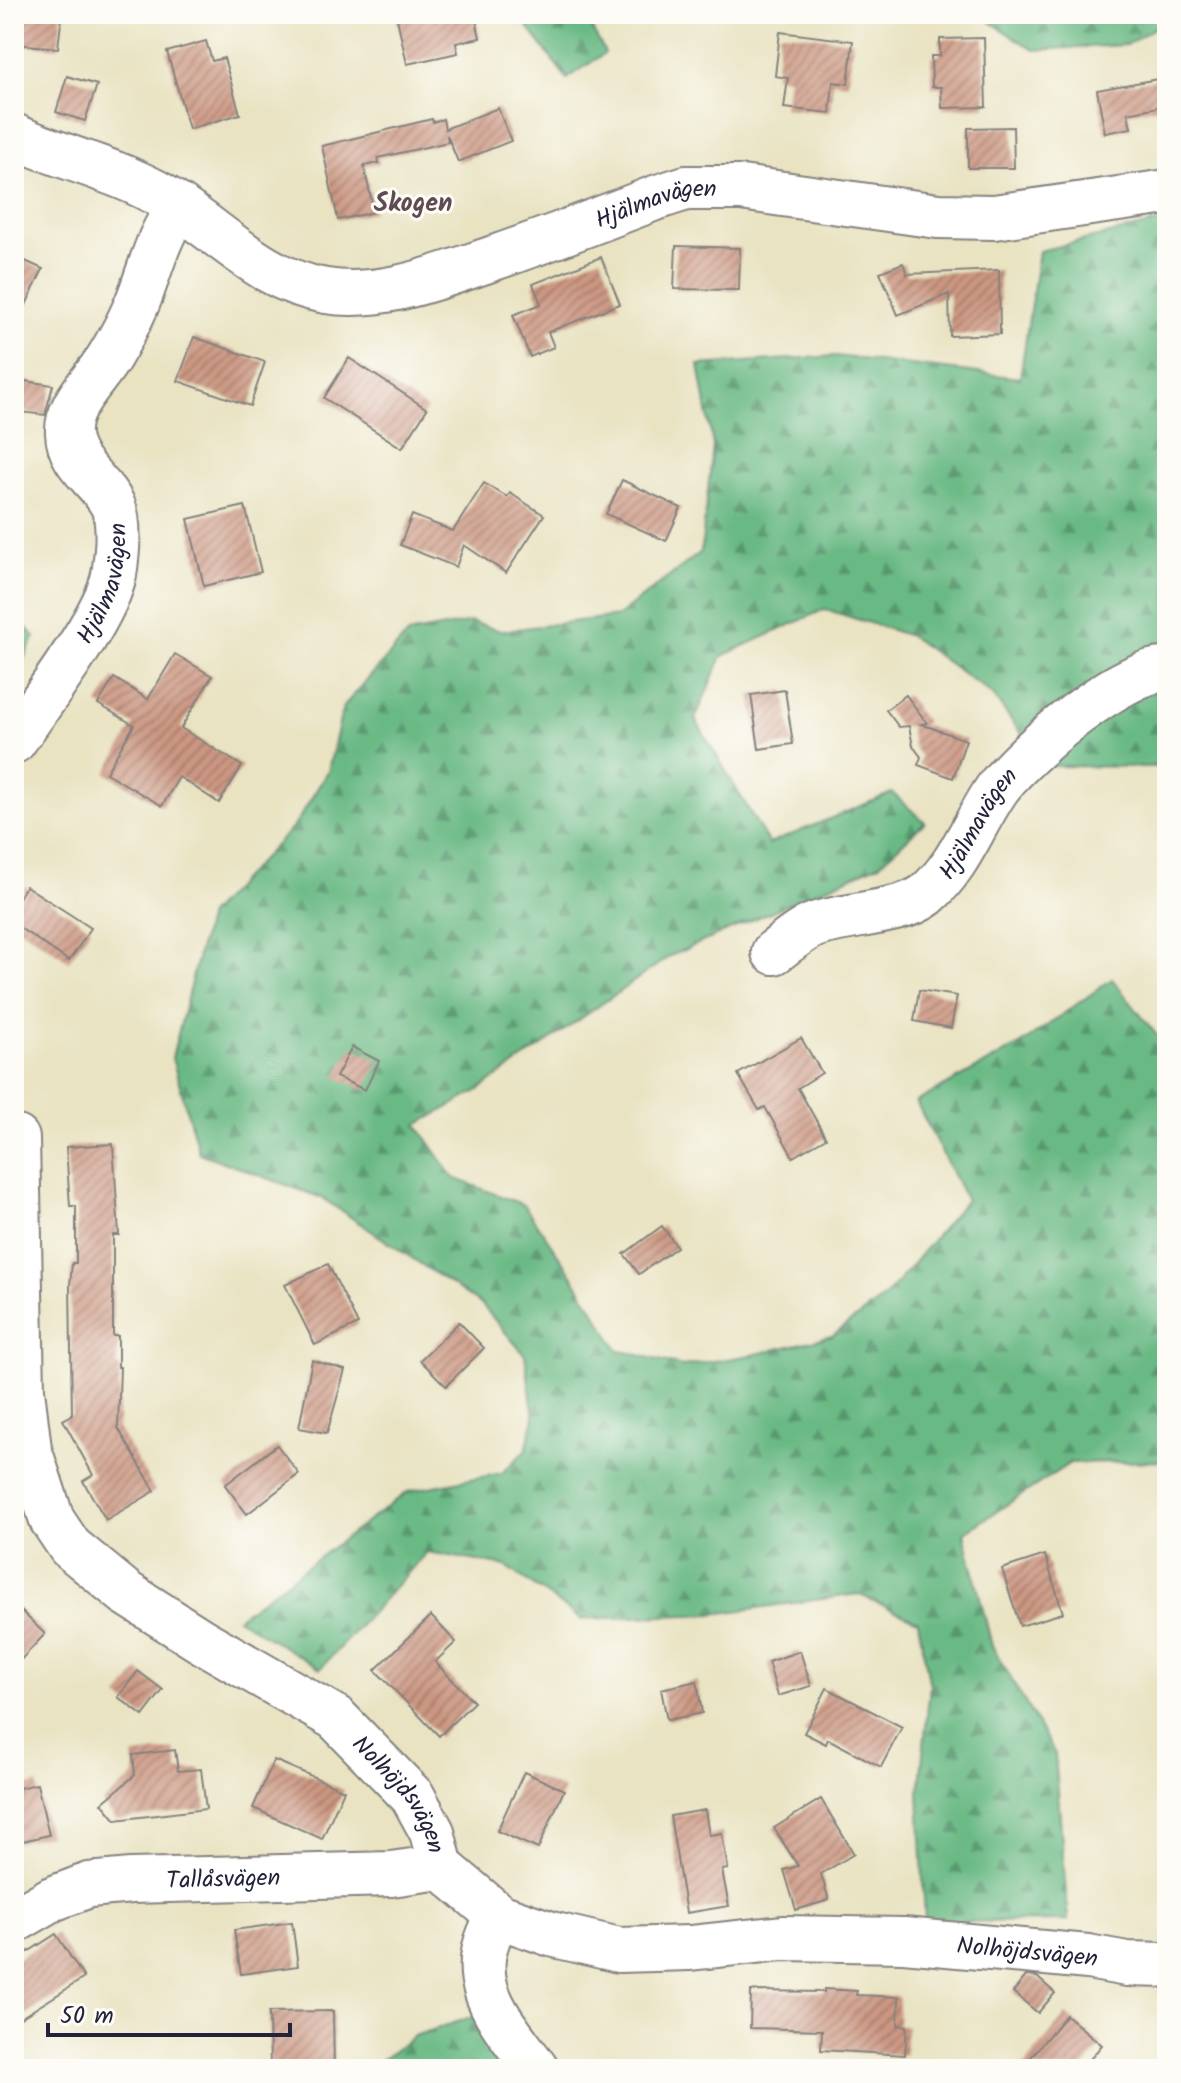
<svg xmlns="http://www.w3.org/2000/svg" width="1181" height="2083" viewBox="0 0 1181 2083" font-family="Kalam,sans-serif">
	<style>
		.forest { fill: url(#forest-firs); stroke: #466e60; stroke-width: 2 }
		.building { fill: url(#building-hatch) }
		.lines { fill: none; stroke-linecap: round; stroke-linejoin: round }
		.minor-casing { stroke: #86827e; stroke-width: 48 }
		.minor { stroke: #fff; stroke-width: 44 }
		.labels { text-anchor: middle; stroke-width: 6; stroke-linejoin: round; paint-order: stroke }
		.street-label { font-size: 24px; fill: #22223b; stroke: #fdfcf7 }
		.neighbourhood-label { font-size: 26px; font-weight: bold; fill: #5e4b54; stroke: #fdfcf7 }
	</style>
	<defs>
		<pattern id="forest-firs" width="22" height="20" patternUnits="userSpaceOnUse" patternTransform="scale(2)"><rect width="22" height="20" fill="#69b984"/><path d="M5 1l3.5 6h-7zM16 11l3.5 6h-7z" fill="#56966d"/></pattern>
		<pattern id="building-hatch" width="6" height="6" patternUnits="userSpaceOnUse" patternTransform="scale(2)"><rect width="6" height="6" fill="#cc9782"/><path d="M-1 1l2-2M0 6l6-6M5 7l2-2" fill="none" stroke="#a57b6c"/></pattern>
	</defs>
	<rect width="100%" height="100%" fill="#fdfcf7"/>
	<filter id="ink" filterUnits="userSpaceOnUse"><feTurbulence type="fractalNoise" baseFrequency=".0125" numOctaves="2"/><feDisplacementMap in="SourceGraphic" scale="16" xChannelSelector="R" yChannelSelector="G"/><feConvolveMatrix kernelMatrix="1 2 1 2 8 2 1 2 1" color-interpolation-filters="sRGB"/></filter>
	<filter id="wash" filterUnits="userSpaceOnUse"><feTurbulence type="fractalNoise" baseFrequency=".006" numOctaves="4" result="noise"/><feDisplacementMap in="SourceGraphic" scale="32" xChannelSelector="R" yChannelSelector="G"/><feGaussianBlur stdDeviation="1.8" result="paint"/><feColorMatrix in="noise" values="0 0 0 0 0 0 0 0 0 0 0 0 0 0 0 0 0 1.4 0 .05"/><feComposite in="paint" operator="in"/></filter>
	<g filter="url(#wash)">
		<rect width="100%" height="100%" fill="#e9e3c2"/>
		<!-- forest -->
		<g class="forest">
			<polygon points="518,14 584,14 605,53 567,79"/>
			<polygon points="978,14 1167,14 1167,20 1126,45 1034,50"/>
			<polygon points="1167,220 1167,767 1045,766 992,694 910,636 825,609 722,656 695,719 769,844 892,793 925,822 880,864 670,956 476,1092 417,1125 454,1178 524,1205 572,1275 618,1350 683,1366 752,1355 832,1336 887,1295 966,1200 916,1102 1020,1045 1112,979 1167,1048 1167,1461 1070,1463 964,1533 992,1646 1055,1754 1068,1921 925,1922 919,1793 930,1686 918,1621 858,1594 713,1614 581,1619 506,1566 427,1552 320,1669 237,1618 409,1491 502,1473 526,1450 534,1418 525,1355 482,1305 322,1198 199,1153 172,1058 208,915 295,825 328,771 343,707 408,634 471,622 501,631 618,616 701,552 713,446 699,365 836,356 1020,378 1039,251"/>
			<polygon points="14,614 35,637 14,677"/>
			<polygon points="479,2015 504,2069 370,2069 414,2036"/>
		</g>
		<g id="blocks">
			<!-- building -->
			<g class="building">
				<polygon points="14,14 62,14 58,48 14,44"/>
				<polygon points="396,14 475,14 480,38 456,43 458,53 407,64"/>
				<polygon points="780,32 853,41 848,84 833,82 830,113 784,108 788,78 775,76"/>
				<polygon points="984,38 986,107 942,108 941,87 932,87 931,56 940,56 940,39"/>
				<polygon points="206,41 212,61 224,58 240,114 189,129 167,52"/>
				<polygon points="67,76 97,85 85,121 56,112"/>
				<polygon points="1158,79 1163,106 1128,113 1131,128 1105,133 1097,90"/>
				<polygon points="498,108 511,141 458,162 447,135 448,142 378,158 379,163 364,166 374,212 338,220 322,146 432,119 433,122 443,119 445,129"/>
				<polygon points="1013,127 1014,168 968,168 968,128"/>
				<polygon points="676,246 740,248 739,290 674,289"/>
				<polygon points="14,256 43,269 14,330"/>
				<polygon points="601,257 620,304 548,332 554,347 530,357 513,315 541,304 533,284"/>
				<polygon points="903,263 907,274 999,270 1000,334 950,336 949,294 898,315 880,272"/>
				<polygon points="194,337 265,362 250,406 178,381"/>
				<polygon points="349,358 427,409 402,448 324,398"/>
				<polygon points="25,381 53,385 45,415 20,412"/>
				<polygon points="622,480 681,508 666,541 606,514"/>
				<polygon points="484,483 507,497 510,493 544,515 506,573 464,545 456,567 400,545 412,515 453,531"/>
				<polygon points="245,506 261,572 204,586 188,519"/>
				<polygon points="175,654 212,676 181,728 242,766 219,803 179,777 162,806 106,773 134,725 98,704 114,678 148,699"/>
				<polygon points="785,690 793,744 759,749 751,695"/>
				<polygon points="906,695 927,723 921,724 966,740 953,778 918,765 921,757 913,746 909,726 899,727 886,710"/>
				<polygon points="26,886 91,928 69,961 14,924 14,905"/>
				<polygon points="919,990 957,996 951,1028 914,1021"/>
				<polygon points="801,1038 822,1073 798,1088 826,1138 793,1157 765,1107 759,1110 738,1074"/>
				<polygon points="352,1047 379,1061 365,1090 336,1077"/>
				<polygon points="113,1144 119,1235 113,1235 113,1336 118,1336 118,1367 120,1367 118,1428 155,1491 106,1520 83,1481 93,1475 63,1420 72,1415 70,1285 72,1263 76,1263 76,1206 70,1206 66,1147"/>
				<polygon points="662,1226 677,1247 639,1274 624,1254"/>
				<polygon points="328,1264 358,1324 315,1345 285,1285"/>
				<polygon points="459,1322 484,1348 446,1386 420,1360"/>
				<polygon points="312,1360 345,1370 327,1433 299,1428"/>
				<polygon points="277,1445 299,1474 247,1514 225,1485"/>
				<polygon points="1045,1555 1063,1613 1020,1626 1002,1569"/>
				<polygon points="14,1604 45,1634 14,1667"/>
				<polygon points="431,1616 456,1642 435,1662 474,1702 439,1736 375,1670"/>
				<polygon points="800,1651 811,1686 778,1696 768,1662"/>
				<polygon points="138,1671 163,1690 143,1716 118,1697"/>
				<polygon points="697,1681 702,1713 667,1720 661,1689"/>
				<polygon points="827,1688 902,1727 881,1767 828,1739 826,1744 804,1733"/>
				<polygon points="175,1750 178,1771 201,1769 206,1809 116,1820 102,1803 135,1775 133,1755"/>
				<polygon points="274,1760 344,1790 322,1839 253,1808"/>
				<polygon points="524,1772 564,1790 538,1849 497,1831"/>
				<polygon points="37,1784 49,1835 14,1843 14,1789"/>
				<polygon points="821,1799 854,1854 821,1874 829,1900 796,1910 784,1870 798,1866 774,1828"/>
				<polygon points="705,1810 709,1835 722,1833 728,1869 722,1870 729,1906 686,1913 670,1816"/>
				<polygon points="292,1922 298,1966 241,1974 234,1930"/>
				<polygon points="56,1934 84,1978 14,2022 14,1961"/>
				<polygon points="1026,1976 1037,1977 1055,1993 1038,2013 1013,1992"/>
				<polygon points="824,1989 857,1991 856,1995 899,1997 898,2025 907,2026 905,2055 821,2050 822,2030 750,2028 751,1991 824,1992"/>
				<polygon points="333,2011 334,2069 270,2069 269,2012"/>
				<polygon points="1066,2015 1102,2045 1082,2069 1021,2069"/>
			</g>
		</g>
	</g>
	<g filter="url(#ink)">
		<use href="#blocks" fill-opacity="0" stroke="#86827e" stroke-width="2"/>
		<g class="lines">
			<!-- minor casing -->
			<g class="minor-casing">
				<g id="minor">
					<path id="s1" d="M14,136C60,157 110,168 155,192C213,223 257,280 326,291C382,300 438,277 491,259C546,240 601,219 655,198L686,188H741L938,216L994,217L1167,192"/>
					<path id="s2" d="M14,741C40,703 106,617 114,575C117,555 121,522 112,504C99,479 69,464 68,433C66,404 98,378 111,354C120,339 129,322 136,306C150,273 157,234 180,207"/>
					<path id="s3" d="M774,952C788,942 804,927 821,923C848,915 905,912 926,895C959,867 973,824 997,789C1021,755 1125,666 1167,670"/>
					<path id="s4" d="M17,1138L22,1391L29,1449L52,1520L70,1547L126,1593L200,1640L336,1718L413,1797L432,1832L441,1867L499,1916L551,1934L619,1950L690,1948L783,1938L904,1940L1088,1957L1127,1964L1167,1965"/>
					<path d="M499,1916C459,1980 500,2019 536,2069"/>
					<path id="s5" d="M14,1921L52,1899L89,1885L131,1881L391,1874L441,1867"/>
				</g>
			</g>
			<!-- minor -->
			<use href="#minor" class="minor"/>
		</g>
	</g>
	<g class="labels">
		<!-- street labels -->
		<g class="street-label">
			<text dy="8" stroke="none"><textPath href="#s1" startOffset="696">Hjälmavägen</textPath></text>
			<text dy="8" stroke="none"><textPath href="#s2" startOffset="184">Hjälmavägen</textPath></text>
			<text dy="8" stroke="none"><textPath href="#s3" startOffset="254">Hjälmavägen</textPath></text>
			<text dy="8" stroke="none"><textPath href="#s4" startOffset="836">Nolhöjdsvägen</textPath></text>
			<text dy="8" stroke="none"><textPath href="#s5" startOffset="218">Tallåsvägen</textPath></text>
			<text dy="8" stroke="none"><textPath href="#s4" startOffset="1532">Nolhöjdsvägen</textPath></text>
		</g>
		<!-- neighbourhood labels -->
		<g class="neighbourhood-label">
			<text x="413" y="211">Skogen</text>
		</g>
	</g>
	<!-- margin -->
	<rect width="1181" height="2083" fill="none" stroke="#fdfcf7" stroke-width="48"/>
	<!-- scale -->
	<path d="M48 2023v12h242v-12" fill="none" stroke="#22223b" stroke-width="4"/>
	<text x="60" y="2023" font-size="24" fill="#22223b" stroke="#fdfcf7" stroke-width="6" paint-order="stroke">50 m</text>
</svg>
